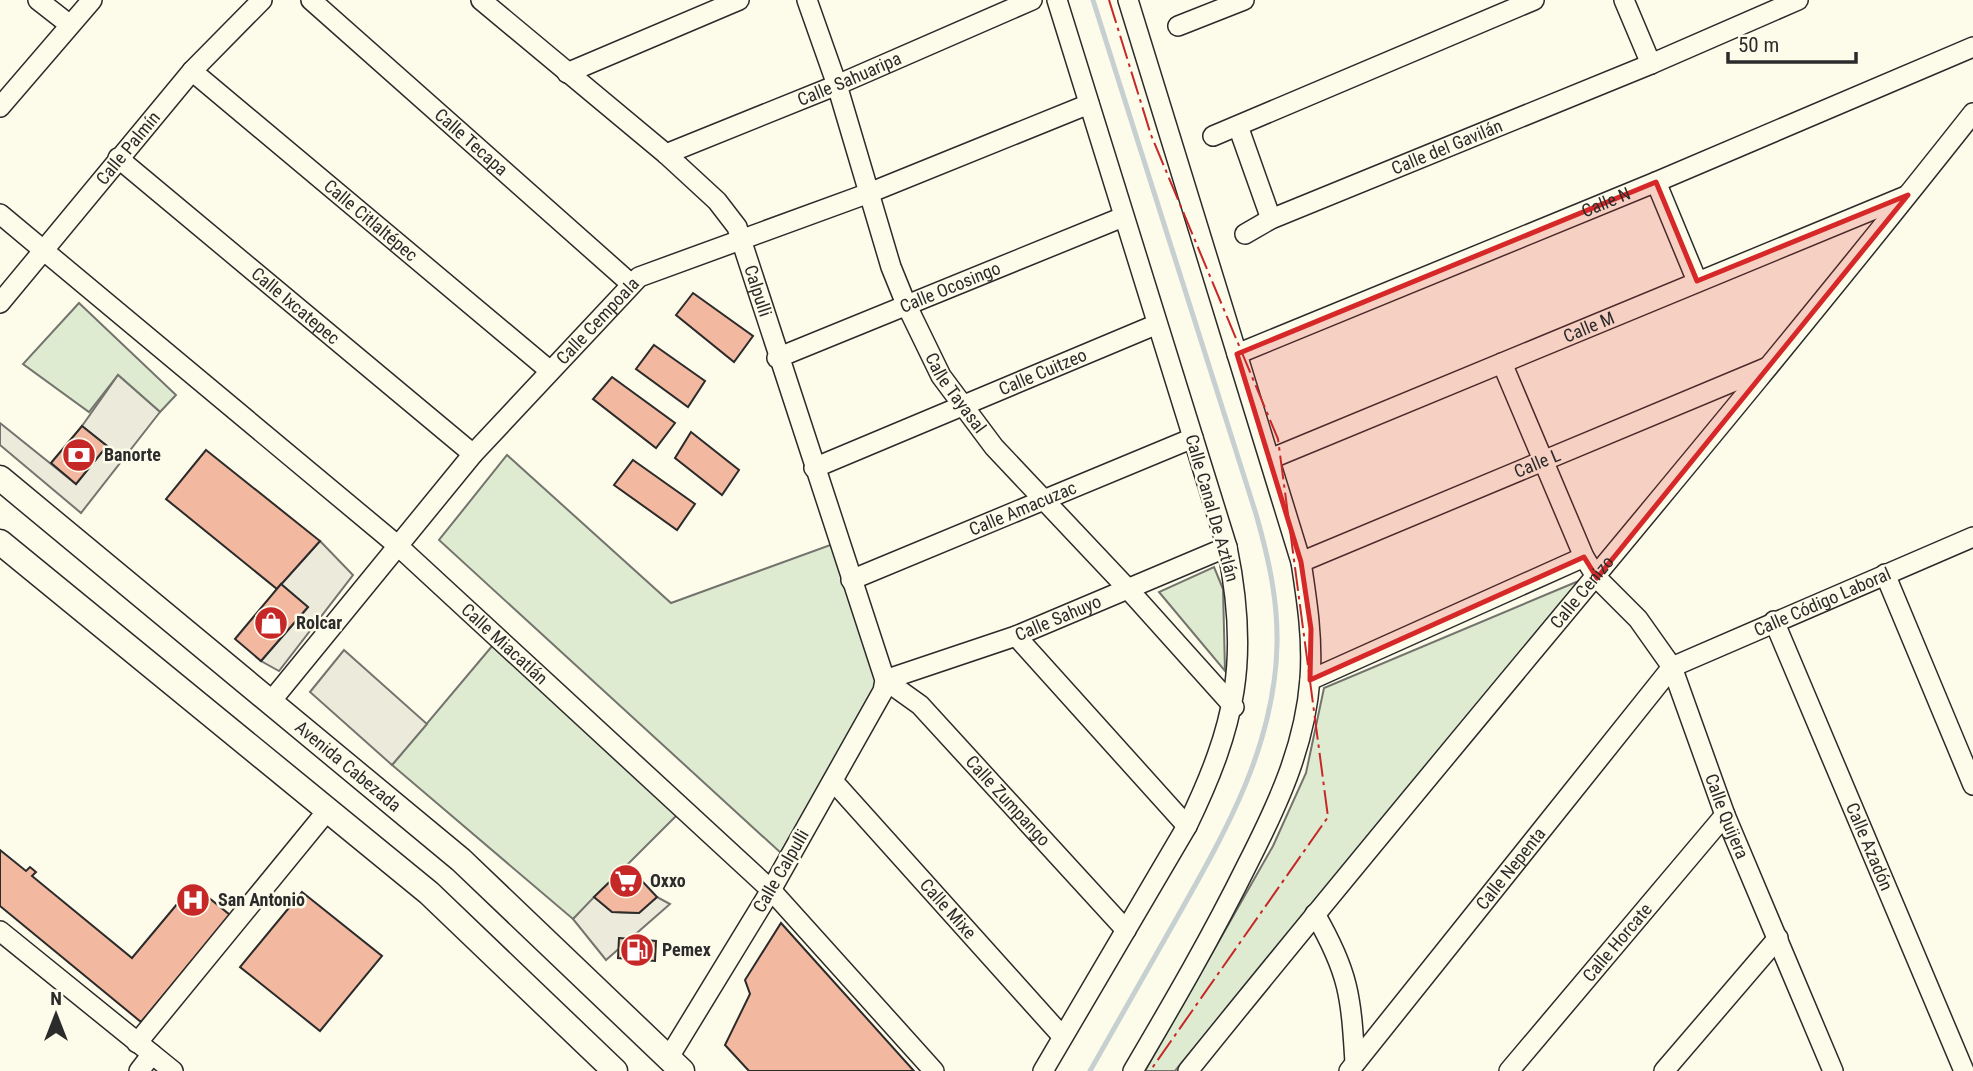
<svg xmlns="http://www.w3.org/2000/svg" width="1973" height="1071" viewBox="0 0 1973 1071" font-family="'Roboto Condensed',sans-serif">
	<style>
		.green { fill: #deebd1; stroke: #74746e; stroke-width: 2 }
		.parking { fill: #eceadb; stroke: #74746e; stroke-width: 2 }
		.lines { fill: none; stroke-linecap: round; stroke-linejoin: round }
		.stream { stroke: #c7d0d0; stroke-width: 5 }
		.building { fill: #f2b8a0; stroke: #2b2b2b; stroke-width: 2 }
		.minor-casing { stroke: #2b2b2b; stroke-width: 22 }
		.major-casing { stroke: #2b2b2b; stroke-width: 27 }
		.minor { stroke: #fdfbea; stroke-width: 19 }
		.major { stroke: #fdfbea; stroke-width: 24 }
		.power { stroke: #c62828; stroke-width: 2; stroke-dasharray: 24 5 3.5 5; stroke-linecap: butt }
		.marked { fill: #d62828; fill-opacity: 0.2; stroke: #d62828; stroke-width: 5; stroke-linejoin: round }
		.labels { text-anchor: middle; stroke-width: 5; stroke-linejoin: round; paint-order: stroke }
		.street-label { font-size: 18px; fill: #2b2b2b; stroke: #fdfbea }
		.poi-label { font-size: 18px; font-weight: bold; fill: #2b2b2b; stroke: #fdfbea; text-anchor: start }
	</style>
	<rect width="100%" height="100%" fill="#fdfbea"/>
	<!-- green -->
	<g class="green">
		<polygon points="79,303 176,395 160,412 118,375 89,412 23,364"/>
		<polygon points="507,455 671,603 833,544 879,682 782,854 439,540"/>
		<polygon points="1214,567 1223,589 1225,671 1159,592"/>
		<polygon points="1581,580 1175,1071 1145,1071 1273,846 1306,773 1324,688"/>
		<polygon points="493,645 677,815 573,919 392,765"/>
	</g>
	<!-- parking -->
	<g class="parking">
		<polygon points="118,375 160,412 81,513 0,445 0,423 76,484 107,446 82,426"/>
		<polygon points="320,541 353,575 279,671 261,661 308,607 281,584"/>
		<polygon points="344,650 427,724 392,765 310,692"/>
		<polygon points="594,897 612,912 639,913 657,897 670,904 606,960 573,919"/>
	</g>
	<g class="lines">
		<!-- stream -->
		<path class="stream" d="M1090,1071C1120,1019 1149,966 1179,914C1227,829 1275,745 1277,644C1278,599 1268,556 1256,514L1093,0"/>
	</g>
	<!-- building -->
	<g class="building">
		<polygon points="693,293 753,336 734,362 676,315"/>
		<polygon points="654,345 705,381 688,407 636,369"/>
		<polygon points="612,377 675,423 656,448 593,399"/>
		<polygon points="82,426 107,446 76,484 51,463"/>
		<polygon points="691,432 739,470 722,495 675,458"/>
		<polygon points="206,450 320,541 277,589 166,499"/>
		<polygon points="633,460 695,504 677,530 614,485"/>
		<polygon points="281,584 308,607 261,661 235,639"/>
		<polygon points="0,850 26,871 30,867 36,872 32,876 132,958 193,885 230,915 141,1022 0,906"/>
		<polygon points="627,865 657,897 639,913 612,912 594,897"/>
		<polygon points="302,892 382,956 320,1031 240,967"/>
		<polygon points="781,923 914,1071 749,1071 725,1045 750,994 745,980"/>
		<polygon points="619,938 656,941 655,961 618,958"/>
	</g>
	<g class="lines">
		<!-- minor casing -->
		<g class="minor-casing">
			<g id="minor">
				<polyline points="38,0 70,25"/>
				<path id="s1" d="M311,0L630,283"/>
				<path id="s2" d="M481,0L666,154L717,201L737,227L885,680L883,691L771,890L669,1057"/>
				<path id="s3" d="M807,0L837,85L891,267L906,304L941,376L994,447L1128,589L1234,707"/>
				<path d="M1128,0L1301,562C1307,601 1313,639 1310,679C1305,747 1277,806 1247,865C1212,936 1173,1003 1133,1071"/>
				<polyline points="1624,0 1651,64"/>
				<polyline points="1178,26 1244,0"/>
				<path id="s4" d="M192,71L549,370"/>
				<polyline points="567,73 739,0"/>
				<polyline points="0,107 92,0"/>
				<polyline points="1238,126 1271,219"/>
				<polyline points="1213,136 1534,0"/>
				<path id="s5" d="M666,154L837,85L1032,0"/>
				<path id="s6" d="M118,158L473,454"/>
				<polyline points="1656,182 1697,281"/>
				<path id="s7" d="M0,214L397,545L771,890L934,1071"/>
				<path id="s8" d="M1245,234L1271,219L1651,64L1798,0"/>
				<path id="s9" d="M0,303L192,71L262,0"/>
				<path id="s10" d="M1237,354L1656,182L1973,47"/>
				<path id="s11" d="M777,358L1123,217"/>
				<path id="s12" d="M1502,363L1584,557L1597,578L1638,619L1672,667L1725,815L1833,1071"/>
				<path id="s13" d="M1270,459L1906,196"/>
				<path id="s14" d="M814,468L1155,325"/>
				<path id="s15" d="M1301,562L1768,367"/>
				<polyline points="1885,574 1973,785"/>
				<path id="s16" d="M851,580L1193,438"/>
				<path id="s17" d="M1774,621L1964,1071"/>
				<polyline points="1016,636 1187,826"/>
				<path id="s18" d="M885,680L1016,636L1227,547"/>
				<path id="s19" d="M885,680L920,705L1126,930"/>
				<polyline points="1310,680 1584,557"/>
				<path id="s20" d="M272,700L473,454L639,277L869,193L1089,104"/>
				<path id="s21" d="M833,781L1062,1036"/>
				<path d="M1315,914C1349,973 1351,996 1355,1063"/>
				<polyline points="0,931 173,1071"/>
				<polyline points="137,1043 327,811"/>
				<polyline points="139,1071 152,1054"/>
				<path d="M1043,1071L1187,826C1236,725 1250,659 1227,547L1057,0"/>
				<path id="s22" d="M1188,1071C1447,749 1717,437 1973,113"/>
				<path id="s23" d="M1349,1071L1672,667L1973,537"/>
				<path id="s24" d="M1509,1071L1725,815"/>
				<polyline points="1664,1071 1778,938"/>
			</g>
		</g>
		<!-- major casing -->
		<g class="major-casing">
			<g id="major">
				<path id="s25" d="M0,478L461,860L682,1071"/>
				<polyline points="0,542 429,893 615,1071"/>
			</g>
		</g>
		<!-- minor -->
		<use href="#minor" class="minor"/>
		<!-- major -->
		<use href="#major" class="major"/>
		<!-- power -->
		<polyline class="power" points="1109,0 1151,135 1278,439 1328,817 1150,1071"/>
	</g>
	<!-- marked area -->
	<path class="marked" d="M1656,182L1697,281L1908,195L1597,578L1584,557L1310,680L1311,629L1301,562L1237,354Z"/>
	<!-- icons -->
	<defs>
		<g id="bank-disc" transform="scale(1.75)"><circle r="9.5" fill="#c62828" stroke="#fdfbea"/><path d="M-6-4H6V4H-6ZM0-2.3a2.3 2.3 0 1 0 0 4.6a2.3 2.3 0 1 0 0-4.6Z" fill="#fff"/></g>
		<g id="shop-disc" transform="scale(1.75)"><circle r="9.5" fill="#c62828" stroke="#fdfbea"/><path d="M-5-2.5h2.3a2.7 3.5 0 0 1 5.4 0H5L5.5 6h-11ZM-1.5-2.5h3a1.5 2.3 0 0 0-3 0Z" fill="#fff"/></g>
		<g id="supermarket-disc" transform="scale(1.75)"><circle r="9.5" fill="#c62828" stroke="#fdfbea"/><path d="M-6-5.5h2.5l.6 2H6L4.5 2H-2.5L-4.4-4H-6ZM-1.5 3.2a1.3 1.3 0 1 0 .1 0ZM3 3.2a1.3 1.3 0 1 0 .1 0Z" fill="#fff"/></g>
		<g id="hospital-disc" transform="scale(1.75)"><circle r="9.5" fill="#c62828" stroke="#fdfbea"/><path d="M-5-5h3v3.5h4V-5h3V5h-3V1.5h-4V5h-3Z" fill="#fff"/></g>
		<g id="fuel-disc" transform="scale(1.75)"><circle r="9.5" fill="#c62828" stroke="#fdfbea"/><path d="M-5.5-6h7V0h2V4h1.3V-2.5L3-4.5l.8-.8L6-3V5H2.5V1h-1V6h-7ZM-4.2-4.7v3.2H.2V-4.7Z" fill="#fff"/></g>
	</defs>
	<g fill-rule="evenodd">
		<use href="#bank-disc" x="79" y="455"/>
		<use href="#shop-disc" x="271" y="623"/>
		<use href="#supermarket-disc" x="626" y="881"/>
		<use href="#hospital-disc" x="193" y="900"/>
		<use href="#fuel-disc" x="637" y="950"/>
	</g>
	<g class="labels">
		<!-- street labels -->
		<g class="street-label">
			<text dy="6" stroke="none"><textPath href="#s5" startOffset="198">Calle Sahuaripa</textPath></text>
			<text dy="6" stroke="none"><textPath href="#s1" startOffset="214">Calle Tecapa</textPath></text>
			<text dy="6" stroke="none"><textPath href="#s8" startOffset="220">Calle del Gavilán</textPath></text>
			<text dy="6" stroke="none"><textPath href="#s9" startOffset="201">Calle Palmín</textPath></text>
			<text dy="6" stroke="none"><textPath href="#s10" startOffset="399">Calle N</textPath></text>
			<text dy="6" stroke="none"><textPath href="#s4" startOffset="233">Calle Citlaltépec</textPath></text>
			<text dy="6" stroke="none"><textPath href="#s11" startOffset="187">Calle Ocosingo</textPath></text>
			<text dy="6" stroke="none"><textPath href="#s2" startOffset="410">Calpulli</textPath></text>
			<text dy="6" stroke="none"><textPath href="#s6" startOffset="231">Calle Ixcatepec</textPath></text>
			<text dy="6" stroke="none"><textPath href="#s20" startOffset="500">Calle Cempoala</textPath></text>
			<text dy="6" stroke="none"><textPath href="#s13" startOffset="345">Calle M</textPath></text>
			<text dy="6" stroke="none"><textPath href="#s14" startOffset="248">Calle Cuitzeo</textPath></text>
			<text dy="6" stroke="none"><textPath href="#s3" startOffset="422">Calle Tayasal</textPath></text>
			<text dy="6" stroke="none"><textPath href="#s15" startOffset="256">Calle L</textPath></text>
			<text transform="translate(1212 508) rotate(74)" y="6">Calle Canal De Aztlán</text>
			<text dy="6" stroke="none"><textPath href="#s16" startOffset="186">Calle Amacuzac</textPath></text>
			<text dy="6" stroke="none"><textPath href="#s22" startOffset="620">Calle Cenizo</textPath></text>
			<text dy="6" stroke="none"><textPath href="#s23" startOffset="681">Calle Código Laboral</textPath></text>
			<text dy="6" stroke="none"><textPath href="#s18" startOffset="184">Calle Sahuyo</textPath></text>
			<text dy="6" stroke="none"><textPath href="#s7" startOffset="663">Calle Miacatlán</textPath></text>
			<text dy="6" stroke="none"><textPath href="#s25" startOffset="452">Avenida Cabezada</textPath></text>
			<text dy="6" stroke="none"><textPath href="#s19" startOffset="173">Calle Zumpango</textPath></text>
			<text dy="6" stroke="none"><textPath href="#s12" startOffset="511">Calle Quijera</textPath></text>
			<text dy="6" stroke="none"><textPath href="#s17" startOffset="245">Calle Azadón</textPath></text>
			<text dy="6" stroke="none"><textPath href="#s23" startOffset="259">Calle Nepenta</textPath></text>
			<text transform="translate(781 871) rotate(-60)" y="6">Calle Calpulli</text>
			<text dy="6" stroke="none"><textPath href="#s21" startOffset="172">Calle Mixe</textPath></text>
			<text dy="6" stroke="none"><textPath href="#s24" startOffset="168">Calle Horcate</textPath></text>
		</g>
		<!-- poi labels -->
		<g class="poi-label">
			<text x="104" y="461">Banorte</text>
			<text x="296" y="629">Rolcar</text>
			<text x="650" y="887">Oxxo</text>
			<text x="218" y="906">San Antonio</text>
			<text x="662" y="956">Pemex</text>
		</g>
	</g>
	<!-- north arrow -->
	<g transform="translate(56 1015)" stroke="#fdfbea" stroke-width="5" paint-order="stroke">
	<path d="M0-5L12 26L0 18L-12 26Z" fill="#2b2b2b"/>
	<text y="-10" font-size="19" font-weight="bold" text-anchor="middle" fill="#2b2b2b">N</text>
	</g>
	<!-- scale -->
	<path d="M1728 52v10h128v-10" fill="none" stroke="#2b2b2b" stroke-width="3.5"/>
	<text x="1738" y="52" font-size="21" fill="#2b2b2b" stroke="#fdfbea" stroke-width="5" paint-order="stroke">50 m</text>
</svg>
